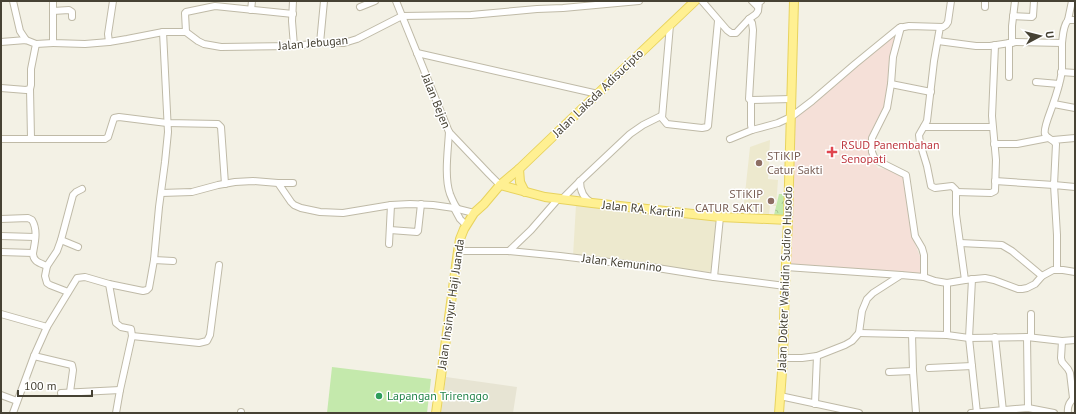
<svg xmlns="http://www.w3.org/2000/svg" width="1076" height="414" viewBox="0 0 1076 414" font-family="'PT Sans',sans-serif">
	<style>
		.residential { fill: #e7e4d3 }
		.education { fill: #ede9ce }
		.medical { fill: #f5e0d8 }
		.green { fill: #c4e9ac }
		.park { fill: url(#park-crowns) }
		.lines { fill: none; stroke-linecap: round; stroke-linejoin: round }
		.minor-casing { stroke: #bfbaa7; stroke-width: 8 }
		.major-casing { stroke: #e8d35e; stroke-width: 10 }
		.minor { stroke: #fff; stroke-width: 6 }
		.major { stroke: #fff092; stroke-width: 8 }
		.health-dot { fill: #e0444e; stroke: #fff; stroke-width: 1.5 }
		.education-dot { fill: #8d6e63; stroke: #fff; stroke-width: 1.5 }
		.leisure-dot { fill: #2e9e5b; stroke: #fff; stroke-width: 1.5 }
		.labels { text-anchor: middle; stroke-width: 3; stroke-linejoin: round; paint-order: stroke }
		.street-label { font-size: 12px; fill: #464234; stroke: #fff }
		.health-label { font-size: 12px; fill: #be3a42; stroke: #fff; text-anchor: start }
		.education-label { font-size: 12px; fill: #785e54; stroke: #fff; text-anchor: start }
		.leisure-label { font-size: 12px; fill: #27864d; stroke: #fff; text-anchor: start }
	</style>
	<defs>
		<pattern id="park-crowns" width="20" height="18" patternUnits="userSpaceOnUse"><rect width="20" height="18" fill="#c4e9ac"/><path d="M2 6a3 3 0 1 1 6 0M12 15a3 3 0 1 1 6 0" fill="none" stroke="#aac995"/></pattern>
	</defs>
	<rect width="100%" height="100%" fill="#f3f1e5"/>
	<!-- residential -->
	<polygon class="residential" points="446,377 517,387 513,413 441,413"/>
	<!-- education -->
	<g class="education">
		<polygon points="770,140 768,179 778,180 776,206 770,206 769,214 743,212 750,147"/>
		<polygon points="576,205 625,209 715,219 718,224 713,268 709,272 573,256"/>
	</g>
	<!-- medical -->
	<polygon class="medical" points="900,28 887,101 870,146 871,158 878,168 904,171 909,215 914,241 921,259 922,277 790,266 794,117"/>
	<!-- green -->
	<polygon class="green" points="332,367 431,379 427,413 327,413"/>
	<!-- park -->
	<polygon class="park" points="779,194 789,194 788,221 753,221 754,214 774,215"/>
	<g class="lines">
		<!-- minor casing -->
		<g class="minor-casing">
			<g id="minor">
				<polyline points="13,1 20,31 26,40"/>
				<polyline points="53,1 53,43 85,44 109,42 127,39 163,32 186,32 198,41 204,44 221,47 294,46 320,43 344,43 357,39 402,16 471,15 537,9 563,8 639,1"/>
				<polyline points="293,1 292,21 294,46"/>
				<polyline points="396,1 449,132 489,174 500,185"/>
				<polyline points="702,1 727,30 731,33 736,33 749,19 756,14 758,11 759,2 761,1"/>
				<polyline points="752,1 758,7"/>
				<polyline points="360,7 375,1"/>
				<polyline points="985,7 985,1"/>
				<polyline points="251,10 252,1"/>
				<polyline points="53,11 69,10 72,12 72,17"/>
				<polyline points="1013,16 1032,17 1033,16 1034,1"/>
				<polyline points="749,19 752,23 753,30 749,99 751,100 791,99"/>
				<polyline points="1068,20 1072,1"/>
				<polyline points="670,25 662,118 667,124 702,128 707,127 708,126 718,21"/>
				<polyline points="901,27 893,57 891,84 887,108 872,138 872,152 874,157 878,161 906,175 915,236 922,248 924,255 924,277"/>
				<polyline points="940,27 934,61 927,121 919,135 920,143 927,166 931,186 935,188 952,186 956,190 956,214 965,280"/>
				<polyline points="186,32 185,13 186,12 215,6 293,14"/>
				<path d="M938,41L976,46H990L1016,42L1062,43C1062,53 1062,62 1062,71C1060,83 1056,96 1052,107C1050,113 1043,129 1045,134C1047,139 1053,139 1056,144L1054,185L995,181"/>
				<polyline points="1,42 26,40 36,44 31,69 31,85 30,89 26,90 1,88"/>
				<polyline points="109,42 108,34 113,1"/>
				<polyline points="320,43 324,1"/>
				<polyline points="1012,43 1012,26 1015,1"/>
				<path d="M1062,43C1063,35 1063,26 1068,20H1075"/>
				<polyline points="36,44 53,43"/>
				<polyline points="417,53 598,94"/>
				<polyline points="1061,72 1075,73"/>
				<polyline points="1009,77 1009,43"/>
				<polyline points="1036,82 1059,84"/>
				<polyline points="891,84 931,92"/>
				<polyline points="30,89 31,138"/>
				<polyline points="751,100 751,125 752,130"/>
				<polyline points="1054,104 1075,108"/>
				<polyline points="924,127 992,127"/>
				<path d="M449,132C448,150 444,177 450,194C452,199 454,204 457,208"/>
				<polyline points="1,139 105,139 108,137 114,118 119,117 167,123 218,124 221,127 225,184"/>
				<polyline points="730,139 752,130 778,123 791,117 812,101 855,64 899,28 909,26 943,27 946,25 948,22 951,1"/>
				<polyline points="1053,140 1075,138"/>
				<polyline points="994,144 1017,144 1048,138"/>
				<path d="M580,181C580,191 583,198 592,203"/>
				<polyline points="278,183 293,183"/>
				<polyline points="956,192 991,193 995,191 996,160 992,116 995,45"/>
				<polyline points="161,193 192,192 218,185 235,182 253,181 278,183 291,202 294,205 301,208 320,212 343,213 391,205 410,204 433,205 454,208 474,213"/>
				<polyline points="562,199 578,183 630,134 643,125 661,116"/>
				<polyline points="454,208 460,219 466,225"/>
				<path d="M1,219L28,218L32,220C38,230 35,242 33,253"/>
				<polyline points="390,230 417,232 418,231 421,204"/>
				<polyline points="1,236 35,237"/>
				<polyline points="61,240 78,247"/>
				<polyline points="960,243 1002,245 1012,251 1042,276"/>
				<polyline points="389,244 391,205"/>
				<polyline points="458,251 509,251 560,256 651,267 714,277 785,286"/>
				<polyline points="509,251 531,230 558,199"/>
				<path d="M1,252L33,253C33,262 40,263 47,266"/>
				<polyline points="154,260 173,261"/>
				<polyline points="786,267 901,275"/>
				<polyline points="1057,269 1057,235 1054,185 1075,187"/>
				<polyline points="714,277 720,217"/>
				<polyline points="972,279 969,338 977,413"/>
				<polyline points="109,284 116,323 121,327 131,329 132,336 120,390 116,413"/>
				<polyline points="68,292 50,285 47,283 45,276 47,266 57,251 61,240 73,195 76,192 82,189"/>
				<polyline points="1,314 47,327"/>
				<polyline points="859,333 947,335 969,338 1027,337 1062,341 1061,358 1062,362 1068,369 1070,373 1073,398"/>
				<polyline points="912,334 913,371 916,413"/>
				<polyline points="947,335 947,283"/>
				<polyline points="132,336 199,343 207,341 210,335 219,265"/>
				<polyline points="995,337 1003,411"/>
				<polyline points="1027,337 1028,408"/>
				<polyline points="1031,337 1031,314"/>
				<polyline points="1062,341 1075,340"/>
				<polyline points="34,356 72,365 73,370 70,392"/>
				<polyline points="783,358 802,358 817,356 845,345 852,341 859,333 862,311 867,299 873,293 901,275 924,277 935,281 947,283 965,280 985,278 994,280 1018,289 1022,289 1027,288 1035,284 1042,276 1053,270 1063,270 1075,272"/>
				<polyline points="929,368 972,366"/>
				<polyline points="889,372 913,371"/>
				<polyline points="61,393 120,390"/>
				<polyline points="1,395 17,401"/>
				<polyline points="780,396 859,413"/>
				<polyline points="815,404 817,356"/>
				<polyline points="13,413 34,356 47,327 77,278 85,277 109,284 143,291 147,290 149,288 154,260 159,207 165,162 168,132 163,32"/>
				<polyline points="241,413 241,412"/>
				<polyline points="971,413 1028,408 1054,413"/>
				<path d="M1068,413C1067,406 1070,401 1075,397"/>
			</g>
		</g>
		<!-- major casing -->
		<g class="major-casing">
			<g id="major">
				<polyline points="519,169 520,182 525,192"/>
				<polyline points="500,185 545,197 592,203 720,217 788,220"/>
				<polyline points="436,413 458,251 460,239 464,229 474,213 484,204 500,185 519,169 634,59 695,1"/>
				<polyline points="779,413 783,358 785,286 788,220 794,1"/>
			</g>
		</g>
		<!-- minor -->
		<use href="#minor" class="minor"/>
		<!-- major -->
		<use href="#major" class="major"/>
	</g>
	<!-- markers -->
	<path class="health-dot" d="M830 146h4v4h4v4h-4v4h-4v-4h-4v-4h4z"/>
	<g class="education-dot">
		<circle cx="759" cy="163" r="4"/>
		<circle cx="771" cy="201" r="4"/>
	</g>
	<circle class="leisure-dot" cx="379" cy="396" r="4"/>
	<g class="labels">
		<!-- street labels -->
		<g class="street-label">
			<text transform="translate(313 43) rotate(-5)" y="4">Jalan Jebugan</text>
			<text transform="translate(598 93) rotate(-44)" y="4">Jalan Laksda Adisucipto</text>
			<text transform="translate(436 101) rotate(68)" y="4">Jalan Bejen</text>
			<text transform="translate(643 209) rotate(6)" y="4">Jalan RA. Kartini</text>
			<text transform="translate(622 263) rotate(7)" y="4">Jalan Kemunino</text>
			<text transform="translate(785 279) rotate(-88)" y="4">Jalan Dokter Wahidin Sudiro Husodo</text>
			<text transform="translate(451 304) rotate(-82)" y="4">Jalan Insinyur Haji Juanda</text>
		</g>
		<!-- health labels -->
		<g class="health-label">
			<text x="841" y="149">RSUD Panembahan<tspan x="841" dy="14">Senopati</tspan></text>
		</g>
		<!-- education labels -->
		<g class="education-label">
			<text x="767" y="160">STiKIP<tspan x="767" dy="14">Catur Sakti</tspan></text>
			<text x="763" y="198" text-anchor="end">STiKIP<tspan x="763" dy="14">CATUR SAKTI</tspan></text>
		</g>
		<!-- leisure labels -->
		<g class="leisure-label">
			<text x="387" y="400">Lapangan Trirenggo</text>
		</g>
	</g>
	<!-- border -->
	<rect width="1076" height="414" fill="none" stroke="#464234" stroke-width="4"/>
	<!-- north arrow -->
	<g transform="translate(1040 36) rotate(83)" stroke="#ffffff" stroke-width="3" paint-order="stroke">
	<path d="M0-3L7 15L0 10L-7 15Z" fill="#464234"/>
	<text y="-6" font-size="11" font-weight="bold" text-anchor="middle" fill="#464234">U</text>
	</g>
	<!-- scale -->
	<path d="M18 390v6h74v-6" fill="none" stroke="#464234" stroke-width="2"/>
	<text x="24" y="390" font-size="12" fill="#464234" stroke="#ffffff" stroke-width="3" paint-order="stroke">100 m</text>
</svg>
